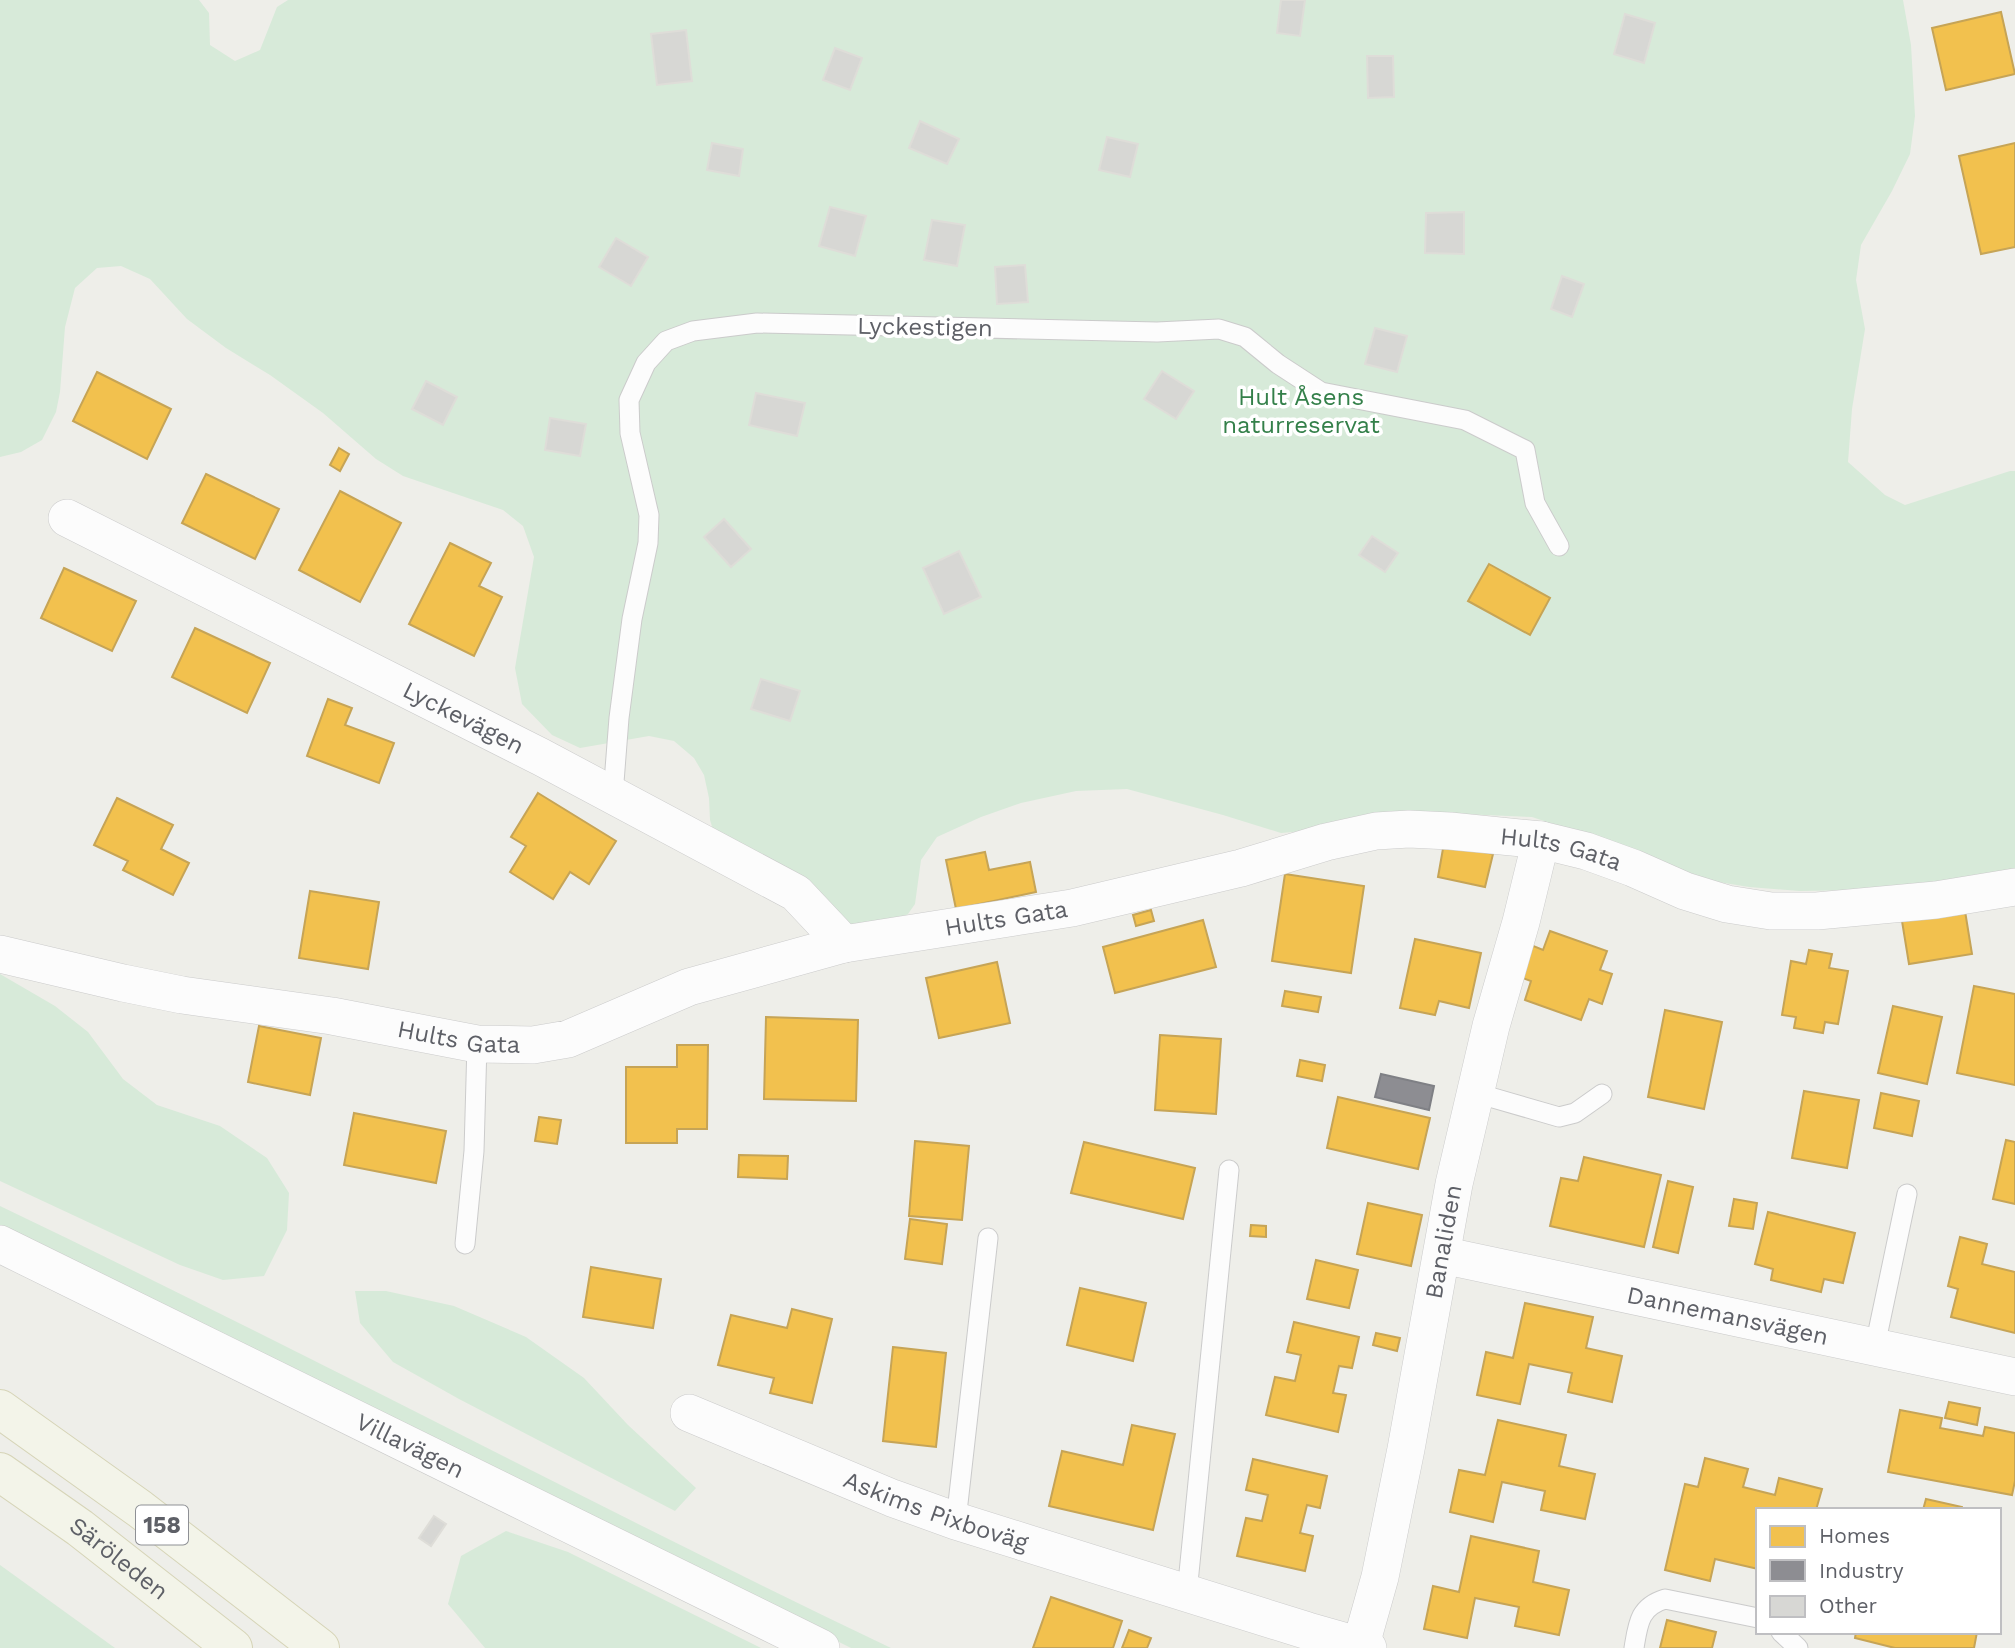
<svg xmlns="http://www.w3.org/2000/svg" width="2015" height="1648" viewBox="0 0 2015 1648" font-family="'Work Sans',sans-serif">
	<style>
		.green { fill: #d7ead9 }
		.homes { fill: #f2c14e; stroke: #c6a456; stroke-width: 2 }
		.industry { fill: #8d8d92; stroke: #7f8085; stroke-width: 2 }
		.building { fill: #d7d7d4; stroke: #deddd8; stroke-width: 2 }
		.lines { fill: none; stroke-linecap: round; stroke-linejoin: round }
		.lane-casing { stroke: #cbcbcb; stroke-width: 21 }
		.street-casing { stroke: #cbcbcb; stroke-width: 38 }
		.primary-casing { stroke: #d6d4b7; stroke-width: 40 }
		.lane { stroke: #fcfcfc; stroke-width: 19 }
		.street { stroke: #fcfcfc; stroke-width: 37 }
		.primary { stroke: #f3f4e9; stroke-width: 38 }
		.labels { text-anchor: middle; stroke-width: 7; stroke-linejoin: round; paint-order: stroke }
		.shield { fill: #fff; stroke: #8e9095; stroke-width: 2 }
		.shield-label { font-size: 23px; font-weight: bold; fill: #5e6067 }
		.street-label { font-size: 24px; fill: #5e6067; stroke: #fff }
		.park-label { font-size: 24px; fill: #34804a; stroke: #fff }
	</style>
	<rect width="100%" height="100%" fill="#eeeee9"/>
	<!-- green -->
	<g class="green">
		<polygon points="0,0 199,0 209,13 210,45 235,61 260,50 277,7 288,0 1903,0 1911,45 1915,116 1910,154 1892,191 1861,245 1856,280 1865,329 1852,409 1848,462 1885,495 1905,505 2010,471 2015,471 2015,871 1916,889 1800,891 1749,887 1706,880 1657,859 1532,817 1391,811 1341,821 1304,831 1281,833 1223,815 1127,789 1076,791 1021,803 981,817 937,837 921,860 915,904 908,914 893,922 849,927 720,852 710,820 709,798 704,775 694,758 674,741 649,736 580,748 552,735 522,704 515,668 534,557 523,526 503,510 403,476 376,459 323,413 270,375 226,348 187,319 150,279 121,266 97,268 75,288 65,327 60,392 56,412 42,440 21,452 0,457"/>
		<polygon points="0,974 55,1006 88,1032 123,1079 157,1105 220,1126 267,1158 289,1193 287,1230 264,1276 223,1280 180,1265 0,1181"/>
		<path d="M0,1206C299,1349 592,1505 891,1648H851L589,1517L0,1229Z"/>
		<polygon points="355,1291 386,1291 454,1306 526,1337 584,1378 628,1425 696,1488 675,1511 459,1399 393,1362 360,1323"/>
		<polygon points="506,1531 568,1552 761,1648 485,1648 448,1604 461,1556"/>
		<polygon points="0,1565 115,1648 0,1648"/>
	</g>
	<!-- homes -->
	<g class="homes">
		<polygon points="2001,12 2015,74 1946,90 1932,28"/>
		<polygon points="2015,143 2015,247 1981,254 1959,156"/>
		<polygon points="97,372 171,409 147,459 73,421"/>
		<polygon points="339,448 349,454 340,471 330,465"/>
		<polygon points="206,474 279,509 255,559 182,523"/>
		<polygon points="340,491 401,523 360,602 299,570"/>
		<polygon points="450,543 491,563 479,586 502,597 474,656 409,624"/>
		<polygon points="1489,564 1550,598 1530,635 1468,601"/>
		<polygon points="64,568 136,601 112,651 41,618"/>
		<polygon points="195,628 270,663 247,713 172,677"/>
		<polygon points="328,699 352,708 345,725 394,743 379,783 307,756"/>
		<polygon points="538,793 616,841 589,884 570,872 553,899 510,872 526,846 511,837"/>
		<polygon points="117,798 173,825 161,849 189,863 173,895 123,870 128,861 94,845"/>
		<polygon points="1444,843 1493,854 1485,887 1438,877"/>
		<polygon points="985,852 989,870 1030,862 1036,892 956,909 946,860"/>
		<polygon points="1285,874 1364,886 1351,973 1272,961"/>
		<polygon points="310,891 379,902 368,969 299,958"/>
		<polygon points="1151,910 1154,921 1136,926 1133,915"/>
		<polygon points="1965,911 1972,954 1909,964 1902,921"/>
		<polygon points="1203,920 1216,967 1115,993 1103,947"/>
		<polygon points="1550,931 1607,951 1600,970 1612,974 1602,1004 1589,999 1581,1020 1525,1000 1531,981 1520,977 1531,945 1543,950"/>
		<polygon points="1415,939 1481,953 1469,1008 1439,1001 1435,1015 1400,1008"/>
		<polygon points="1809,950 1832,954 1829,968 1848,971 1838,1024 1825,1022 1823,1033 1794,1028 1796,1017 1782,1015 1791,961 1806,964"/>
		<polygon points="997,962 1010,1023 939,1038 926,978"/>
		<polygon points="1974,986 2015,994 2015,1085 1957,1073"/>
		<polygon points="1285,991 1321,997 1318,1012 1282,1006"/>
		<polygon points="1893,1006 1942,1017 1927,1084 1878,1073"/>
		<polygon points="1665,1010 1722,1022 1704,1109 1648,1097"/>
		<polygon points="766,1017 858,1020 856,1101 764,1099"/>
		<polygon points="259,1026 321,1038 310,1095 248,1082"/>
		<polygon points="1160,1035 1221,1039 1216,1114 1155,1110"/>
		<polygon points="677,1045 708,1045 707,1129 677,1129 677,1143 626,1143 626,1067 677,1067"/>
		<polygon points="1300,1060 1325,1065 1322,1081 1297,1076"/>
		<polygon points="1804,1091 1859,1100 1847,1168 1792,1158"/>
		<polygon points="1881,1093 1919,1101 1912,1136 1874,1128"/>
		<polygon points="1338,1097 1430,1118 1418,1169 1327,1148"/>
		<polygon points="354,1113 446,1131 436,1183 344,1165"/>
		<polygon points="539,1117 561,1120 557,1144 535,1141"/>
		<polygon points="2006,1140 2015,1142 2015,1204 1993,1199"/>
		<polygon points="915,1141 969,1146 962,1220 909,1216"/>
		<polygon points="1084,1142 1195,1168 1183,1219 1071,1193"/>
		<polygon points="739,1155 788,1156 787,1179 738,1177"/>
		<polygon points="1584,1157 1661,1175 1644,1247 1550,1226 1561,1178 1578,1181"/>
		<polygon points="1668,1181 1693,1187 1678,1253 1653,1247"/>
		<polygon points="1734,1199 1757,1203 1753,1229 1729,1226"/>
		<polygon points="1368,1203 1422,1215 1411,1266 1357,1254"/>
		<polygon points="1768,1212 1855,1233 1843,1283 1824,1279 1821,1292 1771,1280 1773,1269 1755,1264"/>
		<polygon points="910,1219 947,1224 942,1264 905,1259"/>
		<polygon points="1251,1225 1266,1226 1266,1237 1250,1236"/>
		<polygon points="1960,1237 1987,1244 1982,1264 2015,1272 2015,1333 1951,1317 1958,1289 1948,1286"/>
		<polygon points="1316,1260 1358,1270 1349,1308 1307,1299"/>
		<polygon points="591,1267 661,1279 653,1328 583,1317"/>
		<polygon points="1080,1288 1146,1303 1133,1361 1067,1345"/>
		<polygon points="1525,1303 1593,1317 1586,1348 1622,1356 1612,1402 1568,1392 1572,1373 1529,1364 1520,1404 1477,1395 1486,1352 1513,1358"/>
		<polygon points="792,1309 832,1319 812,1403 770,1393 774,1378 718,1365 731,1315 787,1328"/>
		<polygon points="1294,1322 1359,1337 1352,1368 1339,1366 1333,1393 1346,1395 1338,1432 1266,1415 1275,1377 1295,1381 1301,1355 1287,1352"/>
		<polygon points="1376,1333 1400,1338 1397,1351 1373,1345"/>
		<polygon points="893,1347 946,1353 936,1447 883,1441"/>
		<polygon points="1949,1402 1980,1408 1977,1425 1945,1418"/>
		<polygon points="1900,1410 1942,1418 1940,1428 1983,1436 1985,1427 2015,1433 2015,1481 2012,1495 1888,1472"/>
		<polygon points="1498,1420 1566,1435 1559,1466 1595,1474 1585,1519 1541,1510 1545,1491 1502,1482 1493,1522 1450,1512 1459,1470 1485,1475"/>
		<polygon points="1132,1425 1175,1434 1153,1530 1049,1506 1062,1451 1123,1465"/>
		<polygon points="1705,1458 1748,1469 1743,1487 1775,1495 1779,1478 1822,1489 1816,1510 1758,1510 1758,1569 1715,1559 1710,1581 1665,1570 1685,1484 1698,1487"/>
		<polygon points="1253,1459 1327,1476 1320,1508 1307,1505 1300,1533 1313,1536 1305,1571 1237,1556 1246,1518 1262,1521 1268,1495 1246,1490"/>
		<polygon points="1926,1499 1962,1507 1962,1510 1923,1510"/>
		<polygon points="1471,1536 1539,1551 1533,1582 1569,1590 1559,1635 1515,1626 1519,1607 1475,1598 1467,1638 1424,1629 1433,1586 1459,1592"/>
		<polygon points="1051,1597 1122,1621 1113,1648 1033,1648"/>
		<polygon points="1667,1620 1716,1632 1712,1648 1660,1648"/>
		<polygon points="1129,1630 1151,1638 1147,1648 1122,1648"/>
		<polygon points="1856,1632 1977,1632 1974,1648 1895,1648 1855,1638"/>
	</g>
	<!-- industry -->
	<polygon class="industry" points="1381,1074 1434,1086 1429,1110 1375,1097"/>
	<!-- building -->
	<g class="building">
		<polygon points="1281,0 1305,0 1300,36 1277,33"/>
		<polygon points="1625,14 1655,23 1644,63 1614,54"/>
		<polygon points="686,30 692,81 657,85 651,34"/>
		<polygon points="835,48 862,58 850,90 823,80"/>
		<polygon points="1367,56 1393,56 1394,97 1368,98"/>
		<polygon points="920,121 959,139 947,164 909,148"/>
		<polygon points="1107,137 1138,144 1130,177 1099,170"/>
		<polygon points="712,143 743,149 739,176 707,170"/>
		<polygon points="830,207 866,216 855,256 819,246"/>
		<polygon points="1464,212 1464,254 1425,253 1426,213"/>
		<polygon points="932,220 965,225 957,266 924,260"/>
		<polygon points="616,238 648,257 631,286 599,267"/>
		<polygon points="1025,265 1028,302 997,304 995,267"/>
		<polygon points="1562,276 1584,284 1572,317 1551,309"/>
		<polygon points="1375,328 1407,336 1397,372 1365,364"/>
		<polygon points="1162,371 1194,391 1176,419 1144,399"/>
		<polygon points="426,381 457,397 443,425 412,409"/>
		<polygon points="756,393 805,403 797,436 749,425"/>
		<polygon points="550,418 586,424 580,456 545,450"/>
		<polygon points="724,519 751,549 731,567 704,537"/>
		<polygon points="1372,536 1398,553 1385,572 1359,555"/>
		<polygon points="959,551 981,597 944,614 923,568"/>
		<polygon points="761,679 800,691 790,721 751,709"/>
		<polygon points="434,1516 446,1524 431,1546 419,1538"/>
	</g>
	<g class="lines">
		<!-- lane casing -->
		<g class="lane-casing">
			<g id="lane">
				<polyline points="613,795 619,718 632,619 648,543 649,515 630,433 629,400 646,363 666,341 693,331 757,323 1157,332 1219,329 1245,337 1278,364 1321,392 1465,420 1525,450 1535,503 1559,546"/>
				<polyline points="1476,1093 1559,1117 1575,1113 1602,1094"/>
				<polyline points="465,1244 474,1151 477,1044"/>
				<polyline points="1875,1346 1907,1194"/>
				<polyline points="956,1521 988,1238"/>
				<polyline points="1187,1593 1229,1170"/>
				<polyline points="1781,1632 1798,1648"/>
				<path d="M1634,1648C1638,1624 1639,1607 1665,1599L1758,1618"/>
			</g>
		</g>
		<!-- street casing -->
		<g class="street-casing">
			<g id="street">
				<path id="s1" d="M67,518L541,757L796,893L844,944"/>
				<path id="s2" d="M0,954L123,983L182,995L332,1016L477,1044L533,1045L568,1039L689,987L844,944L1072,908L1241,868L1326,842L1376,831L1409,829L1450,831L1541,840L1586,851L1633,868L1685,891L1727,904L1771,911H1817L1936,900L2015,887"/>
				<path id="s3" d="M0,1244L821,1648"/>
				<path id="s4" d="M1442,1255L2015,1377"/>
				<path id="s5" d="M689,1413L892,1498L956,1521L1308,1631L1368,1648"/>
				<path id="s6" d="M1360,1648L1380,1577L1406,1449L1454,1184L1491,1026L1521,922L1541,840"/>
			</g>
		</g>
		<!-- primary casing -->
		<g class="primary-casing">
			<g id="primary">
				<polyline points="0,1409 140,1509 320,1648"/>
				<path id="s7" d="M0,1472L80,1528L233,1648"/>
			</g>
		</g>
		<!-- lane -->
		<use href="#lane" class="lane"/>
		<!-- street -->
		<use href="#street" class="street"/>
		<!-- primary -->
		<use href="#primary" class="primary"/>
	</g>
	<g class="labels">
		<!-- shield labels -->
		<rect class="shield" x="136" y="1505.5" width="52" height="39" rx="5"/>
		<g class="shield-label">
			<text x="162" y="1533">158</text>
		</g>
		<!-- street labels -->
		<g class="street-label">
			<text transform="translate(925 327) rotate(1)" y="8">Lyckestigen</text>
			<text dy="8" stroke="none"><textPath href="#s1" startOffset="444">Lyckevägen</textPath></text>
			<text dy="8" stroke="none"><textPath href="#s2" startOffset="1601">Hults Gata</textPath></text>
			<text dy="8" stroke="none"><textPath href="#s2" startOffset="1034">Hults Gata</textPath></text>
			<text dy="8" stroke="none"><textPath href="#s2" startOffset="467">Hults Gata</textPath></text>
			<text dy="8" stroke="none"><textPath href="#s6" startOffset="415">Banaliden</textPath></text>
			<text dy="8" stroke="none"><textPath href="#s4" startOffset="292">Dannemansvägen</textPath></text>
			<text dy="8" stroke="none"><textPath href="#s3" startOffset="457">Villavägen</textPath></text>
			<text dy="8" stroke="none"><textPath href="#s5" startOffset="266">Askims Pixboväg</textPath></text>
			<text dy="8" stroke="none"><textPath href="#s7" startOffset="147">Säröleden</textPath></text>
		</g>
		<!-- park labels -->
		<g class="park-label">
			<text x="1301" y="405">Hult Åsens<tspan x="1301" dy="28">naturreservat</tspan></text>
		</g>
	</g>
	<!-- legend -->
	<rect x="1756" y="1508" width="245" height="126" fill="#ffffff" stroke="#bfbfc2" stroke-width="2"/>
	<rect x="1770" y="1526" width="35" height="21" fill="#f2c14e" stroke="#bfbfc2" stroke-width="2"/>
	<text x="1819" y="1543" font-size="21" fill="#5e6067">Homes</text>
	<rect x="1770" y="1560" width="35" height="21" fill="#8d8d92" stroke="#bfbfc2" stroke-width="2"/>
	<text x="1819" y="1578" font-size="21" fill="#5e6067">Industry</text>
	<rect x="1770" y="1596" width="35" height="21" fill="#d7d7d4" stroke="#bfbfc2" stroke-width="2"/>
	<text x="1819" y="1613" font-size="21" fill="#5e6067">Other</text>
</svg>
